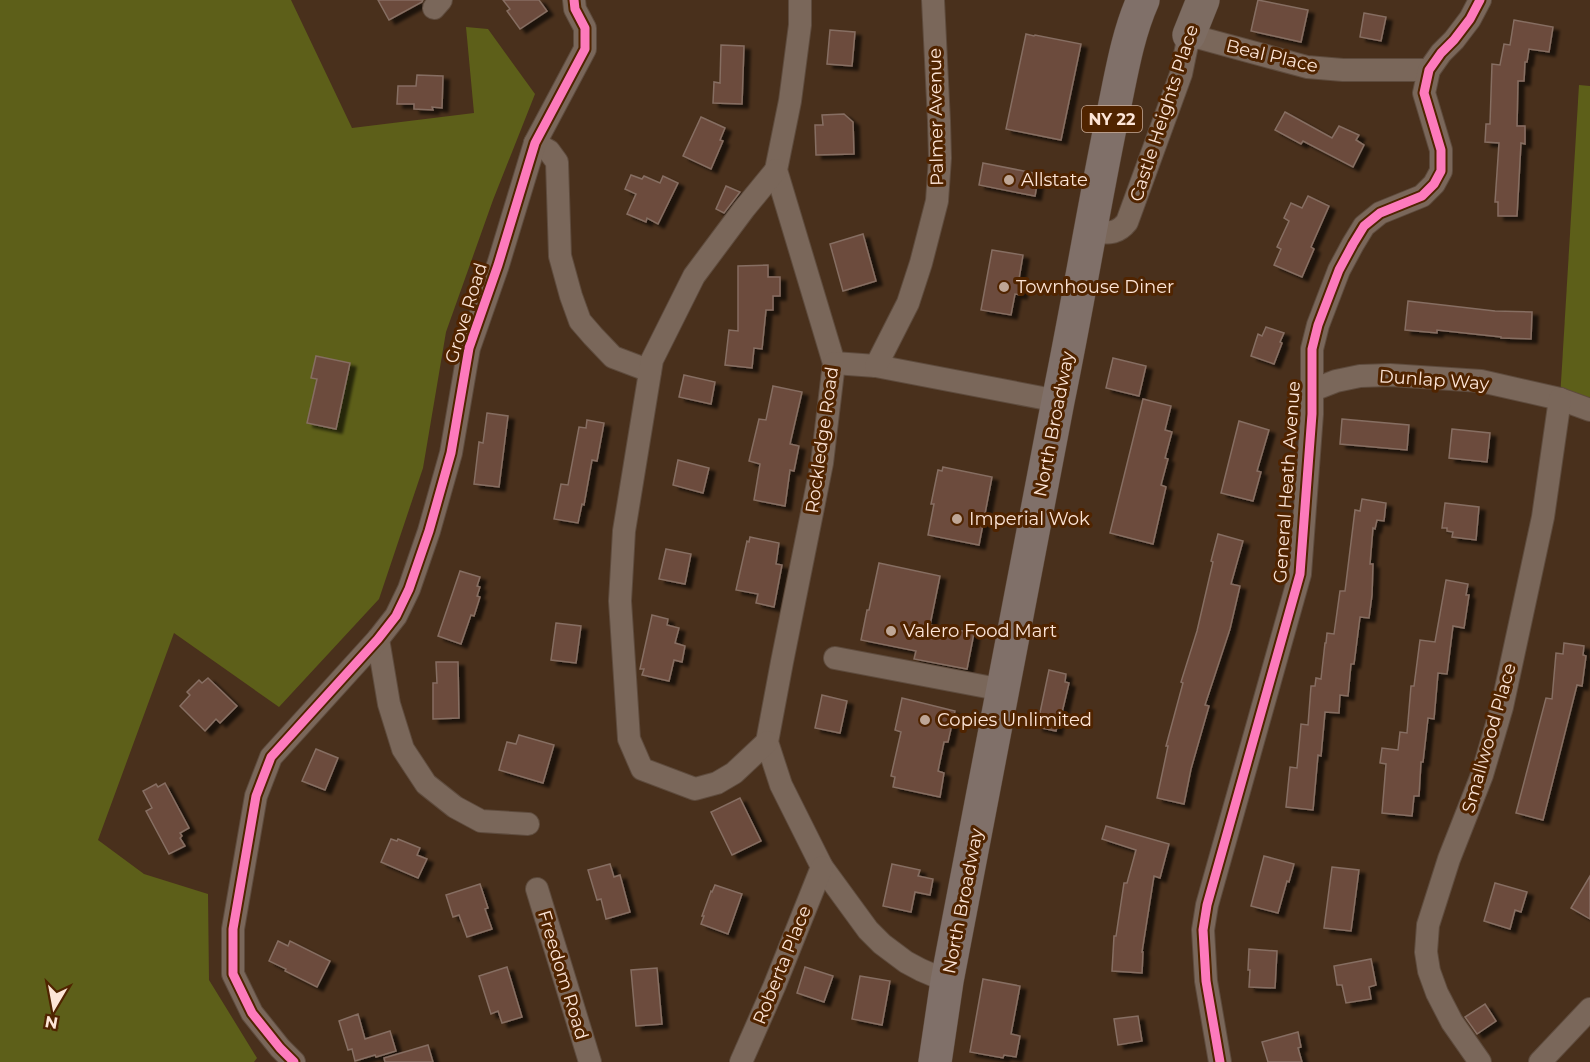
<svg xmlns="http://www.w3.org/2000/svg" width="1590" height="1062" viewBox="0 0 1590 1062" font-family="Montserrat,sans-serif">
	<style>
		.green { fill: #5d5f19 }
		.building { fill: #6c4b3d; stroke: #866e62; stroke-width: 1.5; filter: url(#shadow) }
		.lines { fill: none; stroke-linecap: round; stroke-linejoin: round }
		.street-casing { stroke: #5e4b3d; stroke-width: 24 }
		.secondary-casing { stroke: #5e4b3d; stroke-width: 34 }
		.primary-casing { stroke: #5e4b3d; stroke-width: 34 }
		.street { stroke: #7a675a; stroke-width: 22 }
		.secondary { stroke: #7d6c62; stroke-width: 33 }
		.primary { stroke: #807069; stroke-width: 33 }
		.cycleway-casing { stroke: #502400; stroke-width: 13 }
		.cycleway { stroke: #fd7abc; stroke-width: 9 }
		.poi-dot { fill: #bea696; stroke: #502400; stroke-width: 2 }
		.labels { text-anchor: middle; stroke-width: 6; stroke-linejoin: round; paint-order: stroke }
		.shield { fill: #502400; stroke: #c9ab96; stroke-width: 1.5 }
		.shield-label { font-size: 16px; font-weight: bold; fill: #fde5d7 }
		.street-label { font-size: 18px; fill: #fde5d7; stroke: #502400 }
		.poi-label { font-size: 18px; fill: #fde5d7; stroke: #502400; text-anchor: start }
	</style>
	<defs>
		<filter id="shadow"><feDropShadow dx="6" dy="4" stdDeviation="1.5" flood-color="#0009"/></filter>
	</defs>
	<rect width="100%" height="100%" fill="#49301c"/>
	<!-- green -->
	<g class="green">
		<polygon points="0,0 291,0 352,128 474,113 466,27 488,29 535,94 493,200 446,332 423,468 379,599 279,707 174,633 98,840 144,874 208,894 209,980 257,1058 254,1062 0,1062"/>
		<polygon points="1579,85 1590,86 1590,411 1560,399"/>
	</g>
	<!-- building -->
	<g class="building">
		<polygon points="378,0 423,0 422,2 389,20"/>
		<polygon points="503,0 539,0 547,11 520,29 507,11 510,9"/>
		<polygon points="1258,0 1308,10 1301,42 1251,31"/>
		<polygon points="1364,13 1386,17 1381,41 1360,37"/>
		<polygon points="1514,20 1553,27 1549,52 1529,49 1527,62 1525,62 1524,81 1518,81 1517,126 1525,126 1525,144 1521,143 1517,216 1498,216 1498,202 1495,202 1499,143 1485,142 1486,124 1490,124 1492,64 1500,65 1504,44 1510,45"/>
		<polygon points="830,30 855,32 852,66 827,64"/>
		<polygon points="1026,34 1034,36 1035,35 1081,44 1061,140 1006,129"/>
		<polygon points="721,45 744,46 742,104 713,103 714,82 720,83"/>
		<polygon points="417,75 443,76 442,108 432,107 433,110 414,109 414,104 397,104 398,86 416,86"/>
		<polygon points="1285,112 1332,138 1339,126 1359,135 1356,140 1364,145 1353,167 1303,141 1301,144 1275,130"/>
		<polygon points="844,114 853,122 854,154 816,155 815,125 823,125 822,115"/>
		<polygon points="701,117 725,128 720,140 723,141 711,169 683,156"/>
		<polygon points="983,163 1039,174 1035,196 979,185"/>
		<polygon points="631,175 642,179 644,176 660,183 663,176 678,183 658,224 647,218 646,222 627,214 636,194 625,189"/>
		<polygon points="726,186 740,192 724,213 716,209"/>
		<polygon points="1308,196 1329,206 1311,247 1314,249 1302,277 1274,265 1281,249 1277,247 1289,221 1284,218 1291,203 1302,208"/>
		<polygon points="863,234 876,281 843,291 830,244"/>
		<polygon points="992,250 1023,255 1019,279 1023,279 1021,295 1015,294 1011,315 981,310"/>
		<polygon points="768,265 768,277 780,277 780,296 773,296 773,310 766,310 762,349 754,348 752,368 725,365 729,330 738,331 738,266"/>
		<polygon points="1408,301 1495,311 1532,312 1531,339 1501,338 1501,337 1437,330 1437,333 1405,330"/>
		<polygon points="1266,327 1284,333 1280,342 1282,343 1274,364 1251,356 1258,334 1262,336"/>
		<polygon points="316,356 350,363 336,429 307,423 317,379 311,378"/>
		<polygon points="1113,358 1146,366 1139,396 1106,388"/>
		<polygon points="684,375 715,382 711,404 679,397"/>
		<polygon points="773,386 802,392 790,444 799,446 794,471 790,470 785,506 754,500 760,464 749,461 759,419 766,420"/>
		<polygon points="1143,399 1171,406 1165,430 1172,432 1165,458 1168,459 1161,485 1166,487 1153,544 1110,533"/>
		<polygon points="487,413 508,416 499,487 474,484 479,442 483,443"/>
		<polygon points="1342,419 1409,425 1407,450 1340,444"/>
		<polygon points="587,420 604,423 597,461 592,460 584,505 582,504 578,523 554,519 561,484 568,485 579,427 586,428"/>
		<polygon points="1239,421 1269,430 1257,471 1261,472 1253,501 1221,493"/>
		<polygon points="1452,429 1490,433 1487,462 1449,458"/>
		<polygon points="678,460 709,468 703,493 673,485"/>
		<polygon points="943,467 992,477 979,545 928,535 934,504 931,504 938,470 942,471"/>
		<polygon points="1362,499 1386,503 1384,521 1377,520 1375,529 1373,528 1370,564 1373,564 1372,595 1369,618 1360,617 1354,664 1351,664 1348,696 1340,695 1339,713 1325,712 1321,756 1318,755 1313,810 1286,807 1290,767 1297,768 1301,724 1308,725 1311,686 1315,686 1316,678 1321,679 1325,643 1326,643 1327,633 1334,634 1340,591 1345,591 1355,510 1360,511"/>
		<polygon points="1445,503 1479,507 1476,540 1452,537 1453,532 1447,531 1447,528 1442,528"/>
		<polygon points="1218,534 1243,541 1231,584 1240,586 1230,629 1205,705 1209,706 1191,769 1184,804 1157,798 1168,746 1166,746 1183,683 1181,682 1197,631 1213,562 1211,561"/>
		<polygon points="750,537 779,543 776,564 782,565 774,607 756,603 758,594 736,590 747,541 749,542"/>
		<polygon points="666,549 691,554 685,584 659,579"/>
		<polygon points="879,563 940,576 930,625 974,633 967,669 914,659 916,651 861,640 867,610 869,610"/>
		<polygon points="460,571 480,577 477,586 480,587 477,596 480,597 474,616 471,615 461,644 438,636"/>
		<polygon points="1446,580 1468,584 1466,595 1469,595 1464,628 1453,626 1447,674 1438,673 1434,719 1428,718 1423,762 1421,762 1419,796 1414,796 1412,816 1382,813 1386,764 1380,763 1382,748 1398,750 1400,732 1407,733 1411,686 1414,686 1420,640 1435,642"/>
		<polygon points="652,615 668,619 667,625 679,628 675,643 685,646 682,662 674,660 669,681 642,675 644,669 640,669"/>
		<polygon points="556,623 581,626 576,663 551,660"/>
		<polygon points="1564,643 1584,646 1583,655 1586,656 1582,686 1577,685 1543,820 1516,813 1546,698 1552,699 1556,653 1563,654"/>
		<polygon points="436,662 458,662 459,718 433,719 433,683 437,683"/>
		<polygon points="1049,670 1066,674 1065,682 1069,683 1061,717 1059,717 1056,731 1037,727"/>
		<polygon points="208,678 237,706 220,723 216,719 205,731 180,706 190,695 187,692 199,680 202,683"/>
		<polygon points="822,695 847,701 840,733 815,728"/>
		<polygon points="902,698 955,711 948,742 944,742 938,771 944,773 940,797 893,787 895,777 891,776 901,732 895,730"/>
		<polygon points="519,735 554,745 543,783 499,770 507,742 516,744"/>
		<polygon points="316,749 338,758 325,790 302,781"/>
		<polygon points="165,783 189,828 180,833 182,836 180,838 185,846 169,854 146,811 152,808 143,791 156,784 158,787"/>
		<polygon points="740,798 761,841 732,855 711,812"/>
		<polygon points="1106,826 1169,844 1160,878 1154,876 1142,952 1143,952 1142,973 1112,971 1114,936 1116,936 1124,883 1127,883 1136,850 1102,839"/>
		<polygon points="391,839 397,841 398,839 420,848 417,855 427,859 418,878 381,862"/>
		<polygon points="1264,856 1294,864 1289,882 1287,881 1278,913 1251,906"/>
		<polygon points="610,864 614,877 620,875 630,912 606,919 601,899 597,900 588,870"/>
		<polygon points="892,864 920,870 918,876 933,879 930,895 915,892 911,912 883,906"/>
		<polygon points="1332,867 1359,870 1351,931 1324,928"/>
		<polygon points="1590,876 1590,919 1571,908"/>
		<polygon points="1495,883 1527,892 1521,912 1515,910 1510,929 1484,921"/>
		<polygon points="480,884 488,908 485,909 492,929 467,937 459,915 453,917 446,895"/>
		<polygon points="715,885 742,894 728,934 701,924 704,916 702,916 711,891 712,892"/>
		<polygon points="278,941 288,946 290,941 330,961 317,987 285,971 286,969 269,961"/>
		<polygon points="1249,949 1277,951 1275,988 1249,987 1250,970 1248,970"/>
		<polygon points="1371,959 1376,985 1369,987 1371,999 1346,1003 1342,985 1337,985 1334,966"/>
		<polygon points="507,967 522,1017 502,1023 498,1011 491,1014 479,976"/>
		<polygon points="805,967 833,976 824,1002 797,993"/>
		<polygon points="657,968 662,1024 636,1026 631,970"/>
		<polygon points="860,976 890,981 882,1025 852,1019"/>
		<polygon points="983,979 1020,986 1011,1034 1020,1036 1016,1057 1004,1055 1003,1058 970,1052"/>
		<polygon points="1485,1004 1496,1021 1477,1034 1465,1017"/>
		<polygon points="358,1014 365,1039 390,1031 396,1051 376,1057 375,1055 355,1061 352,1049 348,1050 339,1021"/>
		<polygon points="1138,1016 1142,1041 1118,1045 1114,1019"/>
		<polygon points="1298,1032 1301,1047 1298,1048 1302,1062 1268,1062 1262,1042"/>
		<polygon points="428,1045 433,1062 385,1062 384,1058"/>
	</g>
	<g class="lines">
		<!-- street casing -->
		<g class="street-casing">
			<g id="street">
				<polyline points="800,0 800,25 790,101 776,170 834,363 822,463 782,662 767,742 781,785 822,867 868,930 882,944 906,962 921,970 947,981"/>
				<polyline points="434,8 441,0"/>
				<polyline points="535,143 549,151 557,162 560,256 571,296 580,321 593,336 613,357 650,371"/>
				<path d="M1090,232C1106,232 1116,236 1127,222L1181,74L1189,35L1307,67L1343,70H1429"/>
				<polyline points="834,363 876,366 1058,401"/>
				<polyline points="876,366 908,303 921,263 937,201 940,158 939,121 933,0"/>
				<polyline points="1313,390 1336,381 1360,376 1390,375 1481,381 1560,399 1590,410"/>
				<polyline points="378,639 389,704 403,749 426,784 455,807 481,821 528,824"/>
				<polyline points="835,658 1003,690"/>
				<polyline points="767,742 734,773 717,783 695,789 642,769 629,739 620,601 624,531 652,360 694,276 744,209 776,170"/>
				<polyline points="537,889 590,1062"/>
				<polyline points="294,1062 280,1048 252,1013 233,974 233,929 256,796 271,757 378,639 396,616 409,589 429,531 451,453 469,348 498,265 535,143 585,49 585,28 575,9 574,0"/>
				<polyline points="741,1062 774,987 822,867"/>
				<polyline points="1220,1062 1206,981 1203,930 1207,905 1300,574 1312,414 1312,349 1318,325 1339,270 1353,244 1364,226 1380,213 1422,196 1434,184 1441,171 1441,150 1424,93 1429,70 1441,53 1454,40 1470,19 1480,0"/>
				<polyline points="1480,1062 1452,1022 1437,993 1429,971 1426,952 1428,925 1449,859 1482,775 1502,707 1543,517 1560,399"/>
				<polyline points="1540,1062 1590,1009"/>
			</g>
		</g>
		<!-- secondary casing -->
		<g class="secondary-casing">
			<polyline id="secondary" points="1189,35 1203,0"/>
		</g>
		<!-- primary casing -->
		<g class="primary-casing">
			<path id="primary" d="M935,1062L947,981L1058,401C1077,309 1092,216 1111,123C1120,83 1126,38 1143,0"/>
		</g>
		<!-- street -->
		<use href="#street" class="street"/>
		<!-- secondary -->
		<use href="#secondary" class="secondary"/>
		<!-- primary -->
		<use href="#primary" class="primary"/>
		<!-- cycleway casing -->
		<g class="cycleway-casing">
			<g id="cycleway">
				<polyline points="294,1062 280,1048 252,1013 233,974 233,929 256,796 271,757 378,639 396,616 409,589 429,531 451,453 469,348 498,265 535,143 585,49 585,28 575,9 574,0"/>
				<polyline points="1220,1062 1206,981 1203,930 1207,905 1300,574 1312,414 1312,349 1318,325 1339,270 1353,244 1364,226 1380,213 1422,196 1434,184 1441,171 1441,150 1424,93 1429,70 1441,53 1454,40 1470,19 1480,0"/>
			</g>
		</g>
		<!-- cycleway -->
		<use href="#cycleway" class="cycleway"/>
	</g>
	<!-- markers -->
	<g class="poi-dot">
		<circle cx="1009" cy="180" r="6"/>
		<circle cx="1004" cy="287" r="6"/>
		<circle cx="957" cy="519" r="6"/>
		<circle cx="891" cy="631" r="6"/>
		<circle cx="925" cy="720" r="6"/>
	</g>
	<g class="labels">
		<!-- shield labels -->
		<rect class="shield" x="1082" y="106" width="60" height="26" rx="4.5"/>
		<g class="shield-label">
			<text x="1112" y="125">NY 22</text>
		</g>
		<!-- street labels -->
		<g class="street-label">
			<text transform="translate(1272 56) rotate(13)" y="6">Beal Place</text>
			<text transform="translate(1164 113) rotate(-72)" y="6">Castle Heights Place</text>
			<text transform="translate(936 117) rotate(-91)" y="6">Palmer Avenue</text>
			<text transform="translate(466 313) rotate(-73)" y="6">Grove Road</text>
			<text transform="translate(1434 380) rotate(4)" y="6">Dunlap Way</text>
			<text transform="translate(1054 424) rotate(-79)" y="6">North Broadway</text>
			<text transform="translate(822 440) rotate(-82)" y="6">Rockledge Road</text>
			<text transform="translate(1287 482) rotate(-86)" y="6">General Heath Avenue</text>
			<text transform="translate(1489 738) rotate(-74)" y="6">Smallwood Place</text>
			<text transform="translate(963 901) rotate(-79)" y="6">North Broadway</text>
			<text transform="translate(782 965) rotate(-68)" y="6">Roberta Place</text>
			<text transform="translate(563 975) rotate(73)" y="6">Freedom Road</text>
		</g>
		<!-- poi labels -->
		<g class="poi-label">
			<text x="1021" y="186">Allstate</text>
			<text x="1016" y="293">Townhouse Diner</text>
			<text x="969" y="525">Imperial Wok</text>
			<text x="903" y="637">Valero Food Mart</text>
			<text x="937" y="726">Copies Unlimited</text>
		</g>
	</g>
	<!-- north arrow -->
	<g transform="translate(54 1008) rotate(190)" stroke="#502400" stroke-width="4.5" paint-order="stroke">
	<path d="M0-4.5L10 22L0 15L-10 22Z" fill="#fde5d7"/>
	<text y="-9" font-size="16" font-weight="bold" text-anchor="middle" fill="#fde5d7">N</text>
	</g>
</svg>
